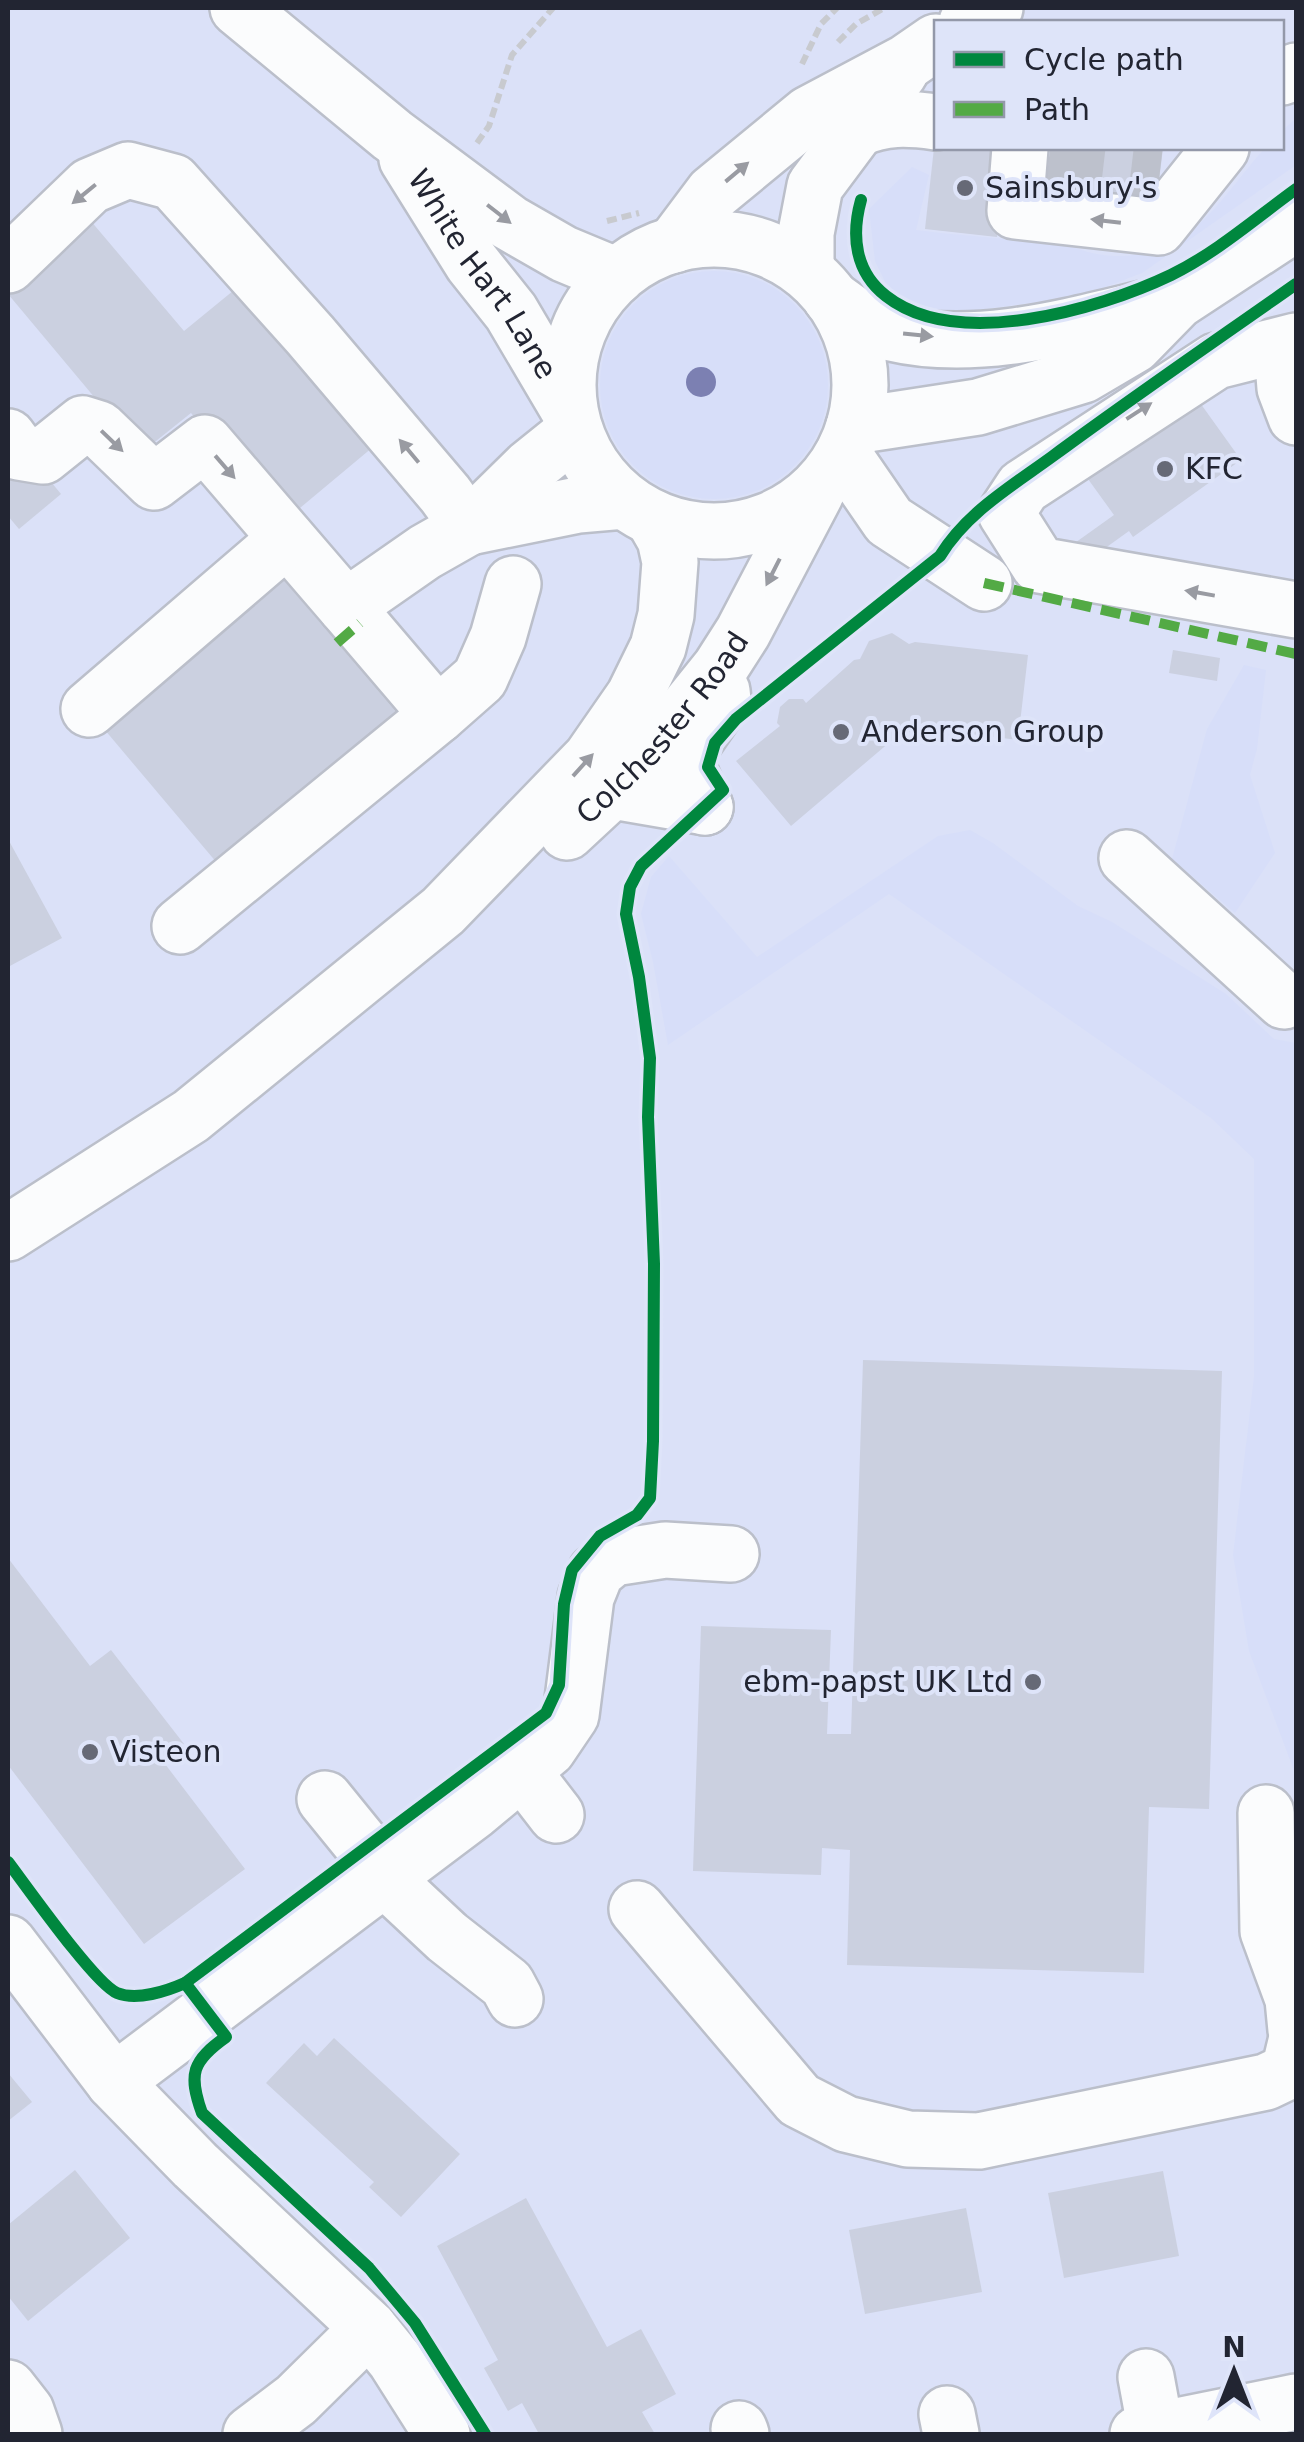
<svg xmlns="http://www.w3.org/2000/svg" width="1304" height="2442" viewBox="0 0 1304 2442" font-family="'DejaVu Sans',sans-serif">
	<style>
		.built { fill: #dbe1f8; fill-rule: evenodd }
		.green { fill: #d7def9 }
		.building { fill: #cbd0e0 }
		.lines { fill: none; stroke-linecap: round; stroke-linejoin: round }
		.minor-tunnel { stroke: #bdc1cc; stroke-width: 55; stroke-dasharray: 55 28; stroke-linecap: butt }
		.minor-casing { stroke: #bbbfca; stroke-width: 60 }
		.major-casing { stroke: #bbbfca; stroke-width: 60 }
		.path { stroke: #c8cacf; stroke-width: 6; stroke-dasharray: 10 5; stroke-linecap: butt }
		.minor { stroke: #fbfcfd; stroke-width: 55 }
		.major { stroke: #fbfcfd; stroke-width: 55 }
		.quiet { stroke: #53aa45; stroke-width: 10; stroke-dasharray: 20 10; stroke-linecap: butt }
		.cycleway-casing { stroke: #dee4f9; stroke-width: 19 }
		.cycleway { stroke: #00873e; stroke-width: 12 }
		.tree { fill: #7c80b2 }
		.oneway { fill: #999ba2 }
		.poi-dot { fill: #666976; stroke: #dee4f9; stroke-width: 4 }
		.labels { text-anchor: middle; stroke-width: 8; stroke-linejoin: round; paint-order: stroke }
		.poi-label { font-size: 30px; fill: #222532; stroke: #dee4f9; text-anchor: start }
		.street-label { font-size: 30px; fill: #222532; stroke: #dee4f9 }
	</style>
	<rect width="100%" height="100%" fill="#e4e8f3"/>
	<!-- built -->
	<path class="built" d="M8,8H1296V2434H8ZM936,22H1282V148H936Z"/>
	<!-- green -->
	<g class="green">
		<path d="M1296,118V165L1142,273L1082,296L955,313L893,298L875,261L869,209L912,167L929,175L916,230C963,236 1008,239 1055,243C1068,244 1079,250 1092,253C1123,260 1154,255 1181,238C1214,217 1239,176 1265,148H1282V131Z"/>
		<circle cx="714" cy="385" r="114"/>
		<polygon points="1244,665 1266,670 1257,749 1250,775 1275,853 1235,913 1172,859 1207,729"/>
		<polygon points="970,830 993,843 1078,906 1112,922 1226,994 1274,1039 1296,1043 1296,1776 1249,1651 1233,1555 1254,1377 1254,1159 1211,1118 889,894 668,1045 653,962 641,914 651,877 669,856 757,957 938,836"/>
	</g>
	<!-- building -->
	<g class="building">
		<polygon points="934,148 1006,148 997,237 925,229"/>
		<polygon points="1051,148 1163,148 1155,214 1044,202"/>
		<polygon points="90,220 184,331 239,286 373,447 282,523 191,413 141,453 8,294"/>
		<polygon points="1198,400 1241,460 1133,537 1129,531 1097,554 1072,545 1114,515 1088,479"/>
		<polygon points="32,459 61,494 19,529 8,516 8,479"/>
		<polygon points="278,573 396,712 217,863 99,723"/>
		<polygon points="892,633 909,644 915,642 1028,655 1018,740 922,728 897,736 791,826 736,761 780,726 777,723 780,707 789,699 803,699 806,703 854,660 860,659 869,641"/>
		<polygon points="1173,650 1220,658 1217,681 1169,673"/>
		<polygon points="8,839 62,938 8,967"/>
		<polygon points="863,1360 1222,1371 1209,1809 1149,1807 1144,1973 847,1965 850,1850 822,1848 821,1875 693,1871 701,1626 831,1630 827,1734 851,1734"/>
		<polygon points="8,1558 90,1666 111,1650 184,1744 162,1760 245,1869 144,1944 8,1765"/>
		<polygon points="334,2038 460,2154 401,2217 369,2187 374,2182 266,2083 304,2043 317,2056"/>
		<polygon points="8,2073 32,2102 8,2121"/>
		<polygon points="75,2170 130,2238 28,2321 8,2296 8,2225"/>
		<polygon points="1163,2171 1179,2256 1064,2278 1048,2193"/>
		<polygon points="526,2198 607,2347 641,2329 676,2394 642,2412 655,2434 539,2434 522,2403 508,2411 484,2368 498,2360 437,2246"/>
		<polygon points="966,2208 982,2292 865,2314 849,2230"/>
	</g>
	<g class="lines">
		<!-- minor-tunnel -->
		<polyline class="minor-tunnel" points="1049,158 1160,171"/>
		<!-- minor casing -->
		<g class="minor-casing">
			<g id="minor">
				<polyline points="238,8 392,135 510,223 564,254 617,276"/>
				<polyline points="967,22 995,8"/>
				<polyline points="1282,77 1296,71"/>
				<path d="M857,129C885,117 907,118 936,122"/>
				<polyline points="1020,148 1015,211 1158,227 1221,148"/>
				<path id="s1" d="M407,159L472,263L511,312L570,412"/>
				<polyline points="674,245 713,193 809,114 907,62 936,42"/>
				<polyline points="8,265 90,186 128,170 173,182 310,335 445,494 469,527"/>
				<polyline points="806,271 806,233 815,186 900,72"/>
				<polyline points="1296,341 1216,361 1023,487 1006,513 1039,565 1296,610"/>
				<polyline points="1296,345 1283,363 1285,388 1296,417"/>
				<polyline points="8,437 19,452 43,456 83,424 99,429 154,482 205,443 346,607"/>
				<polyline points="843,454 889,521 984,583"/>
				<polyline points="469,527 578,505 624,501"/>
				<polyline points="513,584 498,637 480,678 438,715 346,607 425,552 469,527 529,468 575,431"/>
				<polyline points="89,709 287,539"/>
				<polyline points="612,791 705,807"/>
				<polyline points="705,807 686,764 687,752 723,700 722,691"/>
				<polyline points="1127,858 1284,1001"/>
				<polyline points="180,926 438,715"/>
				<polyline points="522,1771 556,1815"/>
				<polyline points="325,1799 364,1847 385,1879 447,1937 507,1984 515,1999"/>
				<polyline points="1266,1813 1268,1931 1293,1999 1296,2030"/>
				<polyline points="637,1909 799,2100 846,2124 908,2139 979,2141 1266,2082 1289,2071 1296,2042"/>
				<polyline points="8,1943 114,2082 195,2165 369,2328 395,2360 442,2434"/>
				<polyline points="114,2082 474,1811 548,1749 571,1715 586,1597 596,1572 613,1558 665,1550 731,1554"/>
				<polyline points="1146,2377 1156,2431"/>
				<polyline points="8,2388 26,2411 34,2434"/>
				<polyline points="947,2414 951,2434"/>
				<polyline points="739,2429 741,2434"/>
				<polyline points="251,2434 296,2400 369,2328"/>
				<polyline points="1138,2434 1296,2402"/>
			</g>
		</g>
		<!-- major casing -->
		<g class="major-casing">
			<g id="major">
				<circle cx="714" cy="385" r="146"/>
				<path d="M831,298C849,311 869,327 891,333C984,355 1086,321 1177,301"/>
				<polyline points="854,426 978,407 1083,375 1134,345 1177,301 1296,223"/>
				<path id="s2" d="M567,832L651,754L720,668L743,632L816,493"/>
				<polyline points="8,1233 191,1116 443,911 591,758 634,696 658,647 666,615 670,562 665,539 653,518"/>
			</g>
		</g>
		<!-- path -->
		<g class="path">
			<polyline points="838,42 856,24 884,8"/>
			<polyline points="802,64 821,24 837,8"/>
			<polyline points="477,143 489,126 512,55 553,8"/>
			<polyline points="607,221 639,213"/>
		</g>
		<!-- minor -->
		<use href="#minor" class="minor"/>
		<!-- major -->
		<use href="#major" class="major"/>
		<!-- quiet -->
		<g class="quiet">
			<polyline points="984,583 1296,654"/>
			<polyline points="337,643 360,623"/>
		</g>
		<!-- cycleway casing -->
		<g class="cycleway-casing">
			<g id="cycleway">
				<path d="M861,200C851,236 855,272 886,296C956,351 1098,310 1171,275C1216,253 1256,218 1296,189"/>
				<path d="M8,1862C27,1887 95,1984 117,1993C137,2001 167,1991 185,1983L546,1713L559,1685L564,1604L572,1570L600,1536L637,1515L650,1498L653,1441L654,1264L648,1117L650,1058L639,977L626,914L630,887L641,866L723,790L708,767L715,743L736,719L940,556C967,512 1012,486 1053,456C1133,397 1215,341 1296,284"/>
				<path d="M185,1983L226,2037C192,2061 188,2074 202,2113L369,2268L415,2323L485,2434"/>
			</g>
		</g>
		<!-- cycleway -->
		<use href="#cycleway" class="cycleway"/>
	</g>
	<!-- trees -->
	<circle class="tree" cx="701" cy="382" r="15"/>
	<!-- one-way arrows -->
	<defs><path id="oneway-solid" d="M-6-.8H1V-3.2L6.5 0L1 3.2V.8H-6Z" transform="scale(2.5)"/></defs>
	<g class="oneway">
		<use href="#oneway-solid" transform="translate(737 172) rotate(-40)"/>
		<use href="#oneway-solid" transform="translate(84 194) rotate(141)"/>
		<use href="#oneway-solid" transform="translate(499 214) rotate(38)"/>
		<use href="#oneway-solid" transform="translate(1106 221) rotate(-173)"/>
		<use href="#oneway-solid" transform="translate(918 335) rotate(6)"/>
		<use href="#oneway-solid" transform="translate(1139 411) rotate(-33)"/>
		<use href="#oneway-solid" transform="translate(112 441) rotate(44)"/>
		<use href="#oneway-solid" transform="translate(409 451) rotate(-130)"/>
		<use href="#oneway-solid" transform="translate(225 467) rotate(49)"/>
		<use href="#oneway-solid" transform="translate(773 572) rotate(117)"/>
		<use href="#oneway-solid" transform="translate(1200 593) rotate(-170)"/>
		<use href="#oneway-solid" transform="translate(583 765) rotate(-48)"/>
	</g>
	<!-- markers -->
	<g class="poi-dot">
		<circle cx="965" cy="188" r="10"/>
		<circle cx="1165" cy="469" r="10"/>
		<circle cx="841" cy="732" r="10"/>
		<circle cx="1033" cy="1682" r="10"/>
		<circle cx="90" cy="1752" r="10"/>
	</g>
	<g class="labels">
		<!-- poi labels -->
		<g class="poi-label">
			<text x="985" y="198">Sainsbury's</text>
			<text x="1185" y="479">KFC</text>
			<text x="861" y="742">Anderson Group</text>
			<text x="1013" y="1692" text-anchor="end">ebm-papst UK Ltd</text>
			<text x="110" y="1762">Visteon</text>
		</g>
		<!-- street labels -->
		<g class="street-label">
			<text dy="10" stroke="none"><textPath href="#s1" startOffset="138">White Hart Lane</textPath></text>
			<text dy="10" stroke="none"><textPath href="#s2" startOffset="142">Colchester Road</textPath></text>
		</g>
	</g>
	<!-- border -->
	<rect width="1304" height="2442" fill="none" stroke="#222532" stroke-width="20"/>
	<!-- legend -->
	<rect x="934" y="20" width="350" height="130" fill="#dee4f9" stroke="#9398a9" stroke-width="2.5"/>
	<rect x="954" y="52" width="50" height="15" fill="#00873e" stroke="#9398a9" stroke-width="2.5"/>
	<text x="1024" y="70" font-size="30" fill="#222532">Cycle path</text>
	<rect x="954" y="102" width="50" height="15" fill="#53aa45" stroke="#9398a9" stroke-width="2.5"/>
	<text x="1024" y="120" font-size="30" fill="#222532">Path</text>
	<!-- north arrow -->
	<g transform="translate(1234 2372)" stroke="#dee4f9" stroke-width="8" paint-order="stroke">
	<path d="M0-8L18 38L0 25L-18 38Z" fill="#222532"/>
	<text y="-15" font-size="28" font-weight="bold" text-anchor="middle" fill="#222532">N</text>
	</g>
</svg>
